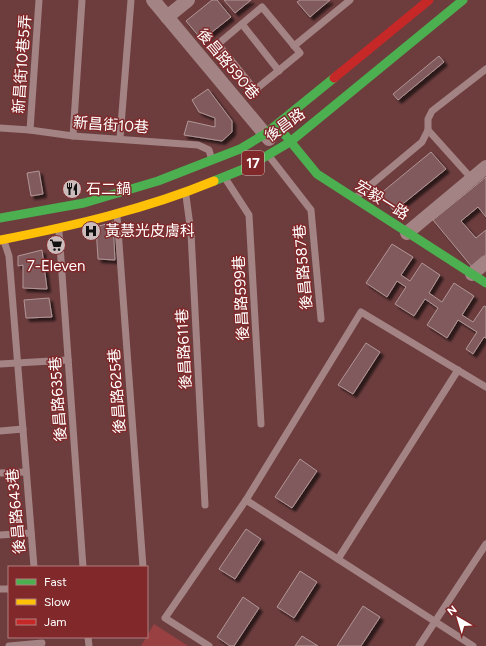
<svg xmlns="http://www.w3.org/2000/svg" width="486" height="646" viewBox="0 0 486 646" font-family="Figtree,'Noto Sans TC',sans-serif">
	<defs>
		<filter id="shadow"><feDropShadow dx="3.5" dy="3.5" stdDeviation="1" flood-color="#0009"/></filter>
	</defs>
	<rect width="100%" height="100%" fill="#6d3d3e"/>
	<!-- green -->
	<path fill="#984042" d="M 154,624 L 188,646 L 141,646 Z"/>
	<!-- building -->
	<g fill="#805a5b" stroke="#b29697" filter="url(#shadow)">
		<path d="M 212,0 L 217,0 L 231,17 L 202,40 L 186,21 Z"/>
		<path d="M 224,0 L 251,0 L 235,13 Z"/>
		<path d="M 300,0 L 330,0 L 310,17 L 297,2 Z"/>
		<path d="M 439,56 L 444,62 L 398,100 L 393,94 Z"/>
		<path d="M 208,89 L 232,121 L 232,132 L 222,141 L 184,135 L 188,121 L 215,127 L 215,118 L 199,112 L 192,100 Z"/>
		<path d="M 431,152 L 446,169 L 394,211 L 380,194 Z"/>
		<path d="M 39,171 L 43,194 L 31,196 L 27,173 Z"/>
		<path d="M 486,177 L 486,217 L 478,207 L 461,221 L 476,238 L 486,230 L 486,255 L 472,267 L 433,220 Z"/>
		<path d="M 113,222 L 115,260 L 98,259 L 96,227 Z"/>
		<path d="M 392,244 L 413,257 L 401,275 L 410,281 L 422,263 L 440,275 L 429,293 L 442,302 L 454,283 L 474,296 L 462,315 L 473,322 L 484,306 L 486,307 L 486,338 L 484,337 L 473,354 L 466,349 L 477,332 L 458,320 L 447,338 L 427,325 L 438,308 L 425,299 L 414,316 L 395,304 L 406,287 L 397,281 L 387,297 L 366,283 Z"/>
		<path d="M 42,250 L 47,289 L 23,288 L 23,265 L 18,266 L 18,256 Z"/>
		<path d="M 49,298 L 52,317 L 26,318 L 24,300 Z"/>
		<path d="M 366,343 L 380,352 L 353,394 L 338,385 Z"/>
		<path d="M 300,459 L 317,471 L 292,508 L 275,497 Z"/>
		<path d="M 246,529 L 261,539 L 235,579 L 219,569 Z"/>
		<path d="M 300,571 L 317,582 L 294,618 L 277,607 Z"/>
		<path d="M 243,597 L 259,608 L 234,646 L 230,646 L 217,637 Z"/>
		<path d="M 363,606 L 380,617 L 361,646 L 337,646 Z"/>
		<path d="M 302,636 L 318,646 L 295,646 Z"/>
	</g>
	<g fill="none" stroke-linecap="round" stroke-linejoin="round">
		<!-- lane -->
		<g stroke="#a38384" stroke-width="7">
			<path d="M 262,7 L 300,53 L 255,90 L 218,44 Z"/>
			<path d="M 242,24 L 279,71"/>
			<path d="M 294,46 L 350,0"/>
			<path d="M 0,128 L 30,130 L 73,136 L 198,145 L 209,150 L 211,157"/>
			<path d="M 30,130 L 39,0"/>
			<path d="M 428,130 L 472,179"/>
			<path d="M 73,136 L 82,0"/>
			<path d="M 120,138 L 131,0"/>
			<path d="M 269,156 L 311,210 L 321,319"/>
			<path d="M 225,178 L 249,215 L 261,424"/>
			<path d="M 186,196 L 191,233 L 205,505"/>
			<path d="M 355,198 L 422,142 L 428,130 L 428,119 L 432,111 L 486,69"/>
			<path d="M 117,216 L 143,567"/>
			<path d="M 59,232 L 83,567"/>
			<path d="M 4,241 L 9,256 L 34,567"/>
			<path d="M 0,364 L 68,360"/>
			<path d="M 0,431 L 23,429"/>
			<path d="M 0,473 L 26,472"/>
			<path d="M 246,500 L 473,646"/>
			<path d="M 0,535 L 31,533"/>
			<path d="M 338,559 L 458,370"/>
			<path d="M 0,589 L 9,589"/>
			<path d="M 88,637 L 89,646"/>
			<path d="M 9,646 L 42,643"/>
			<path d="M 209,646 L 165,618 L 246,500 L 361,312 L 486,387"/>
			<path d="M 419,646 L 486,544"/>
		</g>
		<!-- street -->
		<g stroke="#a38384" stroke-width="14">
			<path d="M 153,0 L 269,139"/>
			<path d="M 167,17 L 188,0"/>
			<path d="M 407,233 L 486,167"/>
			<path d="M 472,274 L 486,262"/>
		</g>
		<!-- fast -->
		<g stroke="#4caf50" stroke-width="9">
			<path d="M 281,130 L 317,174 L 486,283"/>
			<path d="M 214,181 L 246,168 L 290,142 L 463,0"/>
			<path d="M 0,218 L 84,203 L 158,181 L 240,149 L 265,134 L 334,78"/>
		</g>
		<!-- slow -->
		<path stroke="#ffc107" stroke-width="9" d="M 0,240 C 73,226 146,209 214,181"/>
		<!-- jam -->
		<path stroke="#c62828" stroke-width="9" d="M 334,78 L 429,0"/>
	</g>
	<!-- icons -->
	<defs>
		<symbol id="restaurant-disc" viewBox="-11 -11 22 22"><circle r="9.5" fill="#cbb" stroke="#81292a"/><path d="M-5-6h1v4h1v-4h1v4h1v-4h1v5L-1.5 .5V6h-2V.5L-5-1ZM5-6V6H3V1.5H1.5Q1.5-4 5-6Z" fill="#111"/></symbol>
		<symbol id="hospital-disc" viewBox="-11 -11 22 22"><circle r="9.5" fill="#cbb" stroke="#81292a"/><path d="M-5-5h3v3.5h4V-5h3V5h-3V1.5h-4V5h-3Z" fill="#111"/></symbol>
		<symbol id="supermarket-disc" viewBox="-11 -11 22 22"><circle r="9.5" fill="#cbb" stroke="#81292a"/><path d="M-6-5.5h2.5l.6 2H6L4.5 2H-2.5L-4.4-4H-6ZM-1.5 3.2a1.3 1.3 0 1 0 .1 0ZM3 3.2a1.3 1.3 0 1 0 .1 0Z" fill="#111"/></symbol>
	</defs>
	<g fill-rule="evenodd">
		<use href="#restaurant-disc" x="61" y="178" width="22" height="22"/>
		<use href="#hospital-disc" x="80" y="220" width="22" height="22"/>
		<use href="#supermarket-disc" x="45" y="234" width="22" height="22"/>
	</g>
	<g text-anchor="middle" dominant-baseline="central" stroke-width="3" stroke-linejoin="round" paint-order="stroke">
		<!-- shield labels -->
		<rect fill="#81292a" stroke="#d9bfbf" stroke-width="1" x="242" y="151" width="22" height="24" rx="3"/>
		<g font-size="14" font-weight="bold" fill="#fff">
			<text x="253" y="163">17</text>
		</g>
		<!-- street labels -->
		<g font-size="15" fill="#fff" stroke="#81292a">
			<text transform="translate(22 64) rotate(-86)">新昌街10巷5弄</text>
			<text transform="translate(228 64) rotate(50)">後昌路590巷</text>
			<text transform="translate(111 125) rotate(4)">新昌街10巷</text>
			<text transform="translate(285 125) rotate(-36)">後昌路</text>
			<text transform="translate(382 200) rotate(32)">宏毅一路</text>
			<text transform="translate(303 267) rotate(-95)">後昌路587巷</text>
			<text transform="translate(241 298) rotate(-93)">後昌路599巷</text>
			<text transform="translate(184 349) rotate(-93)">後昌路611巷</text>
			<text transform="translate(117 391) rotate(-94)">後昌路625巷</text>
			<text transform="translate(58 399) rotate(-94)">後昌路635巷</text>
			<text transform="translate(16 511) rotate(-95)">後昌路643巷</text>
		</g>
		<!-- poi labels -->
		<g font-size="15" fill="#fff" stroke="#81292a" text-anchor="start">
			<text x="86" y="189">石二鍋</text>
			<text x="105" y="231">黃慧光皮膚科</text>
			<text x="56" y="266" text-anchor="middle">7-Eleven</text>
		</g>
	</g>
	<!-- legend -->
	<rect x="8" y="566" width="140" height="72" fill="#81292a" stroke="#b37f7f"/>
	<rect x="16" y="579" width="20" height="6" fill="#4caf50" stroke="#b37f7f"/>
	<text x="44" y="586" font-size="12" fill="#ffffff">Fast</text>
	<rect x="16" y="599" width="20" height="6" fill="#ffc107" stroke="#b37f7f"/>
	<text x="44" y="606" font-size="12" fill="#ffffff">Slow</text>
	<rect x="16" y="619" width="20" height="6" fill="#c62828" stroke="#b37f7f"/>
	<text x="44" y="626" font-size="12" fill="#ffffff">Jam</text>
	<!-- north arrow -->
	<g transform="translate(458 618) rotate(322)" stroke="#81292a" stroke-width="3" paint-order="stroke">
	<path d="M0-3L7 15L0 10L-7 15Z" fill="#ffffff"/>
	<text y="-6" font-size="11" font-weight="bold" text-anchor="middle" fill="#ffffff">N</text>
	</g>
</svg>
